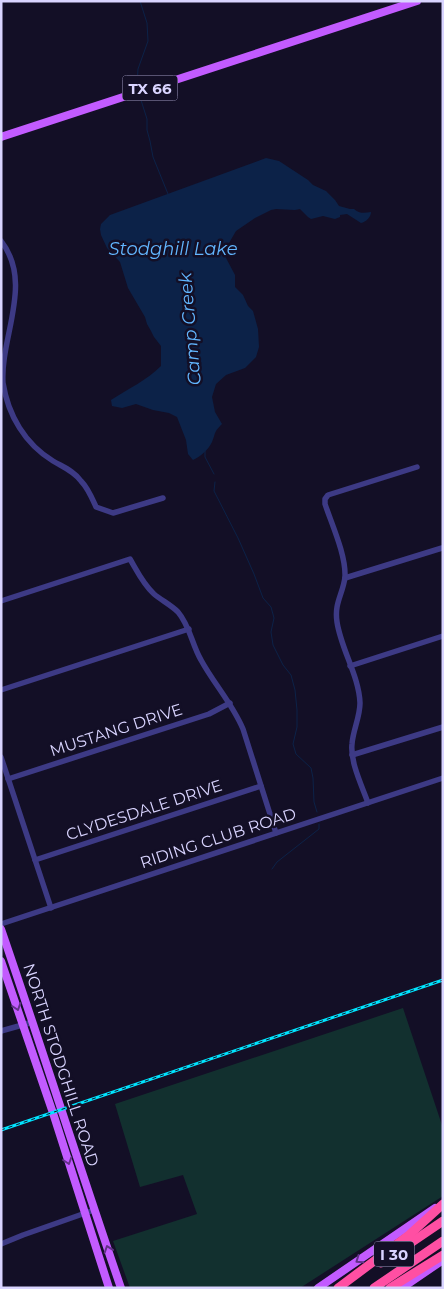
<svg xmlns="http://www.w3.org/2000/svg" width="444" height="1289" viewBox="0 0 444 1289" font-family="Montserrat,sans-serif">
	<rect width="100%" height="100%" fill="#130f26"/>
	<!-- green -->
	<path fill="#12302f" d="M 403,1008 L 443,1128 L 443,1196 L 300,1288 L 130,1288 L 113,1241 L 197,1214 L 183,1175 L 140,1187 L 115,1104 Z"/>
	<!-- water -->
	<path fill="#0c2248" d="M 266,158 L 279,161 L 308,180 L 313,185 L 326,191 L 335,200 L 339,206 L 350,209 L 354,209 C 359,214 365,213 371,212 C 371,217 366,222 361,223 L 347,214 L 340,215 L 340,217 L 335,219 L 323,216 L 311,219 L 308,217 L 300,209 L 295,210 L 276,209 L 271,210 L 255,218 L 236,231 L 229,243 L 226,258 L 235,275 L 235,287 L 243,295 L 248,306 L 253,311 L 258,329 L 259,347 L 256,357 L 245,368 L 226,375 L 216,384 L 212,397 L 215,412 L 222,424 C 213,433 216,433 212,442 C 208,450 201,456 193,460 L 188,454 L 186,440 L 177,417 L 169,413 L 153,410 L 136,404 L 122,408 L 112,406 L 111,400 C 128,389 147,380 161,366 L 161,346 L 154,337 L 151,331 L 147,324 L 145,317 L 128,288 L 120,262 L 107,248 L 101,235 L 100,229 L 101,224 L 110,215 Z"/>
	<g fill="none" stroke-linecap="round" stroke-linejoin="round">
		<!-- stream -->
		<g stroke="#0c2248" stroke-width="1">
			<path d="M 137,85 L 138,69 L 148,41 L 147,23 L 140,1"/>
			<path d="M 140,97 L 147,119 L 147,130 L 150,141 L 153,157 L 168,194"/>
			<path d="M 205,451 L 205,457 L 214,474"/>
			<path d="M 215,482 L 214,491 L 238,538 L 254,574 L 263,598 L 271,607 L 274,618 L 271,632 L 273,645 L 283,665 L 291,675 L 295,690 L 297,710 L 297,727 L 293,744 L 296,754 L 311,768 L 313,778 L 314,802 L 317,812"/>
			<path d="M 272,869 L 277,862 L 319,829 L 319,824"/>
		</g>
		<!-- minor -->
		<g stroke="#3d3a85" stroke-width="5.5">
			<path d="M 1,241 C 34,283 0,337 3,383 C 8,415 25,444 53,461 C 63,467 74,471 81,481 C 88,488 92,498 96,507 L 113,513 L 163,498"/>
			<path d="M 345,578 L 442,548"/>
			<path d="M 1,601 L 130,559 C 137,571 143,584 154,594 C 161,600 171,605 178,612 C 190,626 192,645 201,660 C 214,684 232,703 243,729 L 276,833"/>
			<path d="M 350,666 L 443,636"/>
			<path d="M 1,690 L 189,629"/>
			<path d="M 352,755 L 443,727"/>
			<path d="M 1,757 L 51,908"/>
			<path d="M 8,779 L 209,714 L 230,703"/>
			<path d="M 368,803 C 362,786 350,762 352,744 C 353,730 360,717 360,703 C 359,676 341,649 337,622 C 334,603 343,594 345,577 C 346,555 332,525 325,504 L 325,499 L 328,495 L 417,467"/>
			<path d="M 35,860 L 261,786"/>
			<path d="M 1,924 L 443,778"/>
			<path d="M 1,1031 L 33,1022"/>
			<path d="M 1,1244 L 23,1235 L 94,1210"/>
		</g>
		<!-- major -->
		<g stroke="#c25bff" stroke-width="8">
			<path d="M 1,137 L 417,1"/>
			<path d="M 1,929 C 42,1048 80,1169 121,1288"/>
			<path d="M 1,961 L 53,1113 L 109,1288"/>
			<path d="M 318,1288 L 435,1208"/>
			<path d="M 402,1288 L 443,1260"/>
		</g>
		<!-- highway -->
		<g stroke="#ff4fa3" stroke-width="9">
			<path d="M 381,1263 L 443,1221"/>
			<path d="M 338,1288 L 409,1235 L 443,1204"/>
			<path d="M 374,1288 L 443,1241"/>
			<path d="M 390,1288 L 443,1255"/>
		</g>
		<defs>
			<path id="rail" d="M 1,1130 L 443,980"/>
		</defs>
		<!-- rail casing -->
		<use href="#rail" stroke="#00e5ff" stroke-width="3"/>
		<!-- rail -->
		<use href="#rail" stroke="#130f26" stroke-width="1" stroke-dasharray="4" stroke-linecap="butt"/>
	</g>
	<!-- one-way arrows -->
	<defs><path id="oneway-chevron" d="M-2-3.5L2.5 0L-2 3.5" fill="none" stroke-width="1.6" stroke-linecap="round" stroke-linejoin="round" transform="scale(1.25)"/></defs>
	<g stroke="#623188">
		<use href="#oneway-chevron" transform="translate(17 1007) rotate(72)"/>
		<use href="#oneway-chevron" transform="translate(68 1161) rotate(72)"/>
		<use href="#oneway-chevron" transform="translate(108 1249) rotate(-109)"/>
		<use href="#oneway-chevron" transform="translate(359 1260) rotate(145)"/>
	</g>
	<g text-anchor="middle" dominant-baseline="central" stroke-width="5" stroke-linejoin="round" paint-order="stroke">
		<!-- shield labels -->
		<g fill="#130f26" stroke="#9e99be" stroke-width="1">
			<rect x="122.5" y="75.5" width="55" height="25" rx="4"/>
			<rect x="374" y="1241.5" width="40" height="25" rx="4"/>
		</g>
		<g font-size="15" font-weight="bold" fill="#d9d4ff">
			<text x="150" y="88">TX 66</text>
			<text x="394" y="1254">I 30</text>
		</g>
		<!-- street labels -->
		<g font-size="16" fill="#d9d4ff" stroke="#130f26">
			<text transform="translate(116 730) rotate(-18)">MUSTANG DRIVE</text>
			<text transform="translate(144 810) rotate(-18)">CLYDESDALE DRIVE</text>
			<text transform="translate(218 838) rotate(-18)">RIDING CLUB ROAD</text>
			<text transform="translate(61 1065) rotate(72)">NORTH STODGHILL ROAD</text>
		</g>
		<!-- water labels -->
		<g font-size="18" font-style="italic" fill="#62b6ff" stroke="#130f26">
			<text x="173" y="249">Stodghill Lake</text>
			<text transform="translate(190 329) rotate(-95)">Camp Creek</text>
		</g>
	</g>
	<!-- border -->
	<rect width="444" height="1289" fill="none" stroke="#d9d4ff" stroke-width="5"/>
</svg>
